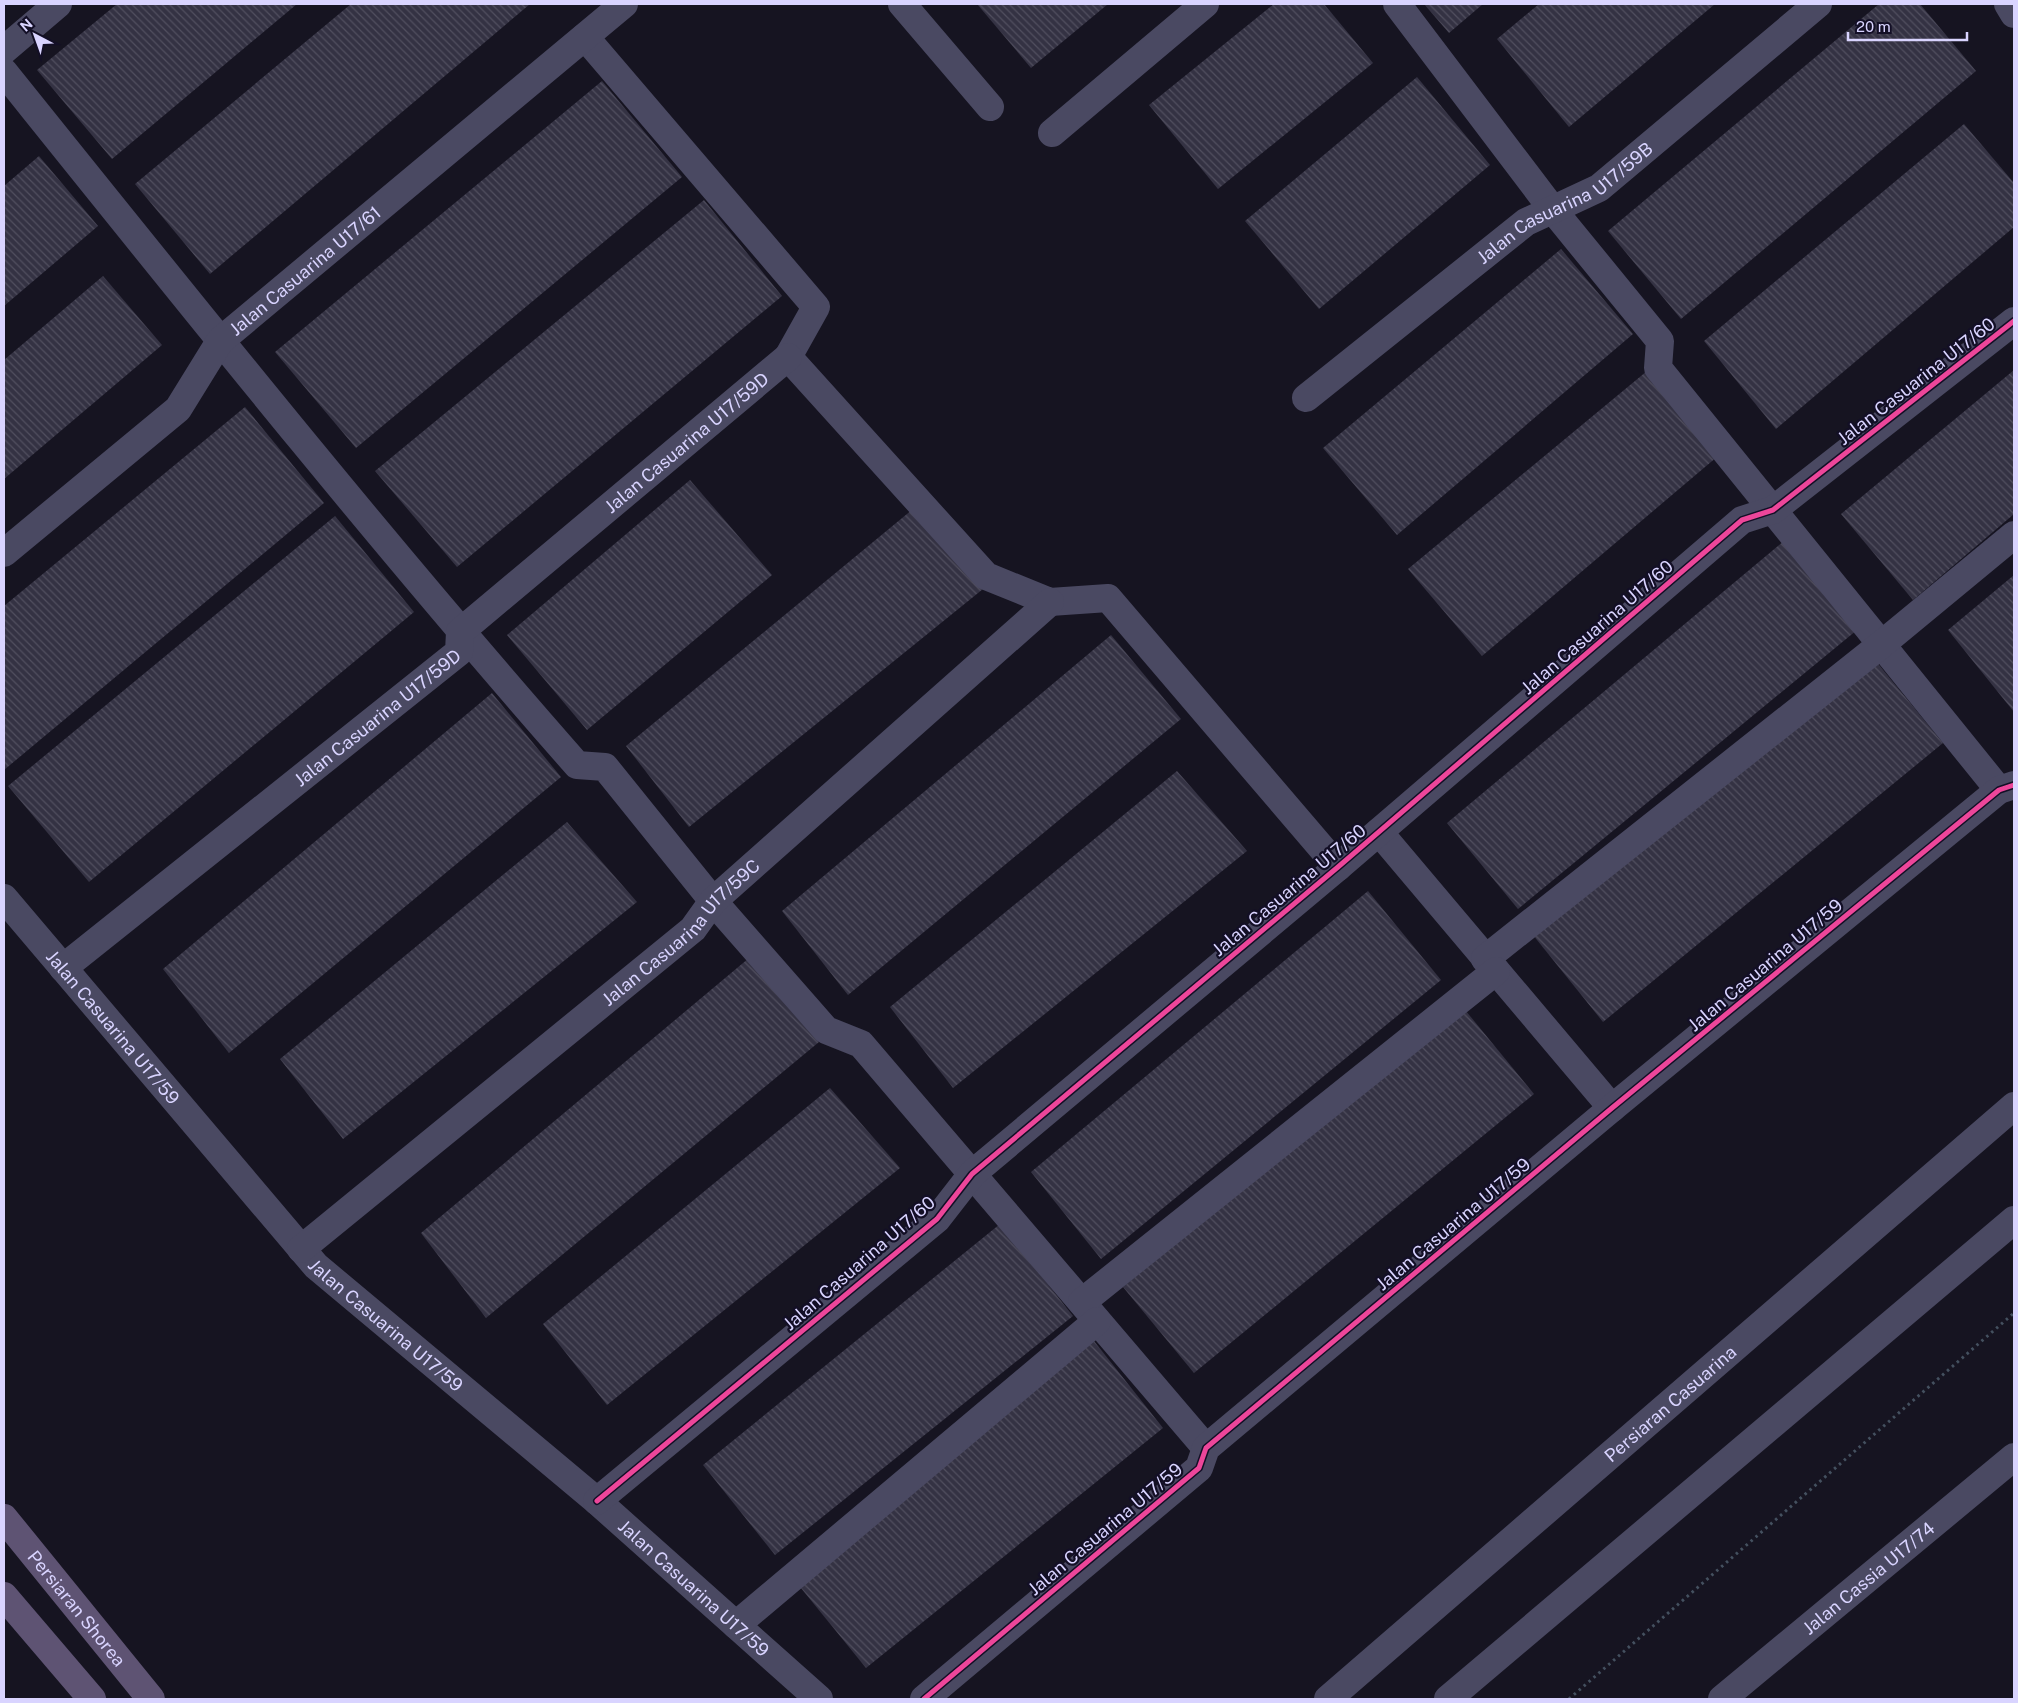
<svg xmlns="http://www.w3.org/2000/svg" width="2018" height="1703" viewBox="0 0 2018 1703" font-family="'Public Sans',sans-serif">
	<defs>
		<pattern id="building-back-hatch" width="6" height="6" patternUnits="userSpaceOnUse" patternTransform="scale(1.25)"><rect width="6" height="6" fill="#343243"/><path d="M-1 5l2 2M0 0l6 6M5-1l2 2" fill="none" stroke="#514f5f"/></pattern>
	</defs>
	<rect width="100%" height="100%" fill="#161421"/>
	<!-- building -->
	<g fill="url(#building-back-hatch)">
		<path d="M 117,4 L 297,4 L 112,159 L 37,70 Z"/>
		<path d="M 351,4 L 530,4 L 210,274 L 135,184 Z"/>
		<path d="M 977,4 L 1108,4 L 1031,68 Z"/>
		<path d="M 1274,4 L 1324,4 L 1373,63 L 1218,189 L 1149,105 Z"/>
		<path d="M 1424,4 L 1483,4 L 1449,33 Z"/>
		<path d="M 1539,4 L 1715,4 L 1569,127 L 1497,39 Z"/>
		<path d="M 1879,4 L 1920,4 L 1976,71 L 1681,319 L 1608,231 Z"/>
		<path d="M 1417,77 L 1490,165 L 1319,309 L 1245,221 Z"/>
		<path d="M 602,81 L 682,177 L 356,448 L 275,352 Z"/>
		<path d="M 1964,124 L 2014,183 L 2014,227 L 1776,429 L 1704,341 Z"/>
		<path d="M 39,156 L 98,226 L 4,306 L 4,186 Z"/>
		<path d="M 704,200 L 782,296 L 457,567 L 375,471 Z"/>
		<path d="M 1561,249 L 1633,334 L 1397,535 L 1323,448 Z"/>
		<path d="M 103,276 L 162,345 L 4,479 L 4,360 Z"/>
		<path d="M 2014,370 L 2014,514 L 1913,600 L 1841,514 Z"/>
		<path d="M 1647,371 L 1718,456 L 1482,656 L 1408,569 Z"/>
		<path d="M 245,407 L 324,503 L 4,770 L 4,606 Z"/>
		<path d="M 690,480 L 772,575 L 587,730 L 507,635 Z"/>
		<path d="M 913,509 L 983,589 L 689,827 L 626,746 Z"/>
		<path d="M 335,516 L 414,612 L 89,882 L 8,786 Z"/>
		<path d="M 1784,541 L 1857,630 L 1518,909 L 1447,823 Z"/>
		<path d="M 2014,575 L 2014,712 L 1948,630 Z"/>
		<path d="M 1111,635 L 1181,719 L 848,995 L 782,911 Z"/>
		<path d="M 1870,654 L 1943,743 L 1603,1022 L 1533,935 Z"/>
		<path d="M 492,693 L 561,777 L 229,1053 L 163,969 Z"/>
		<path d="M 1177,771 L 1247,851 L 953,1088 L 890,1007 Z"/>
		<path d="M 567,822 L 637,902 L 343,1139 L 280,1059 Z"/>
		<path d="M 1368,891 L 1441,980 L 1101,1259 L 1031,1172 Z"/>
		<path d="M 749,958 L 819,1042 L 486,1318 L 421,1233 Z"/>
		<path d="M 1461,1005 L 1534,1094 L 1194,1373 L 1123,1287 Z"/>
		<path d="M 830,1088 L 900,1168 L 607,1405 L 543,1324 Z"/>
		<path d="M 1000,1224 L 1073,1316 L 775,1555 L 703,1465 Z"/>
		<path d="M 1090,1336 L 1163,1428 L 866,1668 L 792,1577 Z"/>
	</g>
	<g fill="none" stroke-linecap="round" stroke-linejoin="round">
		<!-- path -->
		<path stroke="#44505f" stroke-width="3" stroke-dasharray="2.5 4" stroke-linecap="butt" d="M 1569,1699 L 2014,1313"/>
		<!-- minor -->
		<g stroke="#4a4962" stroke-width="28">
			<path d="M 902,4 L 990,107"/>
			<path d="M 1397,4 L 1553,210 L 1660,341 L 1658,368 L 1999,790"/>
			<path d="M 2008,4 L 2014,14"/>
			<path d="M 585,37 L 816,307 L 788,357 L 986,576 L 1050,602 L 1108,598 L 1338,867"/>
			<path d="M 4,50 L 58,4"/>
			<path d="M 4,72 C 192,306 379,540 577,765 L 605,767 L 713,901 L 826,1030 L 861,1044 L 1206,1448"/>
			<path d="M 1052,133 L 1205,4"/>
			<path id="s1" d="M 1306,398 L 1526,222 L 1599,188 L 1818,4"/>
			<path id="s2" d="M 4,553 L 178,409 L 220,341 L 624,4"/>
			<path d="M 1379,832 L 1612,1108"/>
			<path id="s3" d="M 4,898 L 316,1266 L 597,1501 L 819,1699"/>
			<path d="M 1485,959 L 1882,644 L 2014,535"/>
			<path id="s4" d="M 63,968 L 459,652 L 460,632 L 788,357"/>
			<path id="s5" d="M 301,1249 L 693,929 L 713,901 L 1050,602"/>
			<path d="M 1082,1302 L 1496,971"/>
			<path d="M 597,1501 L 937,1219 L 972,1174 L 1338,867 L 1742,520 L 1773,510 L 2014,321"/>
			<path d="M 736,1625 L 1097,1321"/>
			<path d="M 924,1699 L 1199,1468 L 1206,1448 L 1612,1108 L 1999,790 L 2014,785"/>
			<path id="s6" d="M 1328,1699 L 2014,1106"/>
			<path d="M 1448,1699 L 2014,1220"/>
			<path id="s7" d="M 1722,1699 L 2014,1457"/>
		</g>
		<!-- major -->
		<g stroke="#5e5373" stroke-width="28">
			<path id="s8" d="M 4,1518 L 151,1699"/>
			<path d="M 4,1596 L 92,1699"/>
		</g>
		<defs>
			<g id="cycleway">
				<path d="M 597,1501 L 937,1219 L 972,1174 L 1338,867 L 1742,520 L 1773,510 L 2014,321"/>
				<path d="M 924,1699 L 1199,1468 L 1206,1448 L 1612,1108 L 1999,790 L 2014,785"/>
			</g>
		</defs>
		<!-- cycleway casing -->
		<use href="#cycleway" stroke="#130f26" stroke-width="8"/>
		<!-- cycleway -->
		<use href="#cycleway" stroke="#ed469a" stroke-width="5"/>
	</g>
	<g text-anchor="middle" dominant-baseline="central" stroke-width="4.5" stroke-linejoin="round" paint-order="stroke">
		<!-- street labels -->
		<g font-size="18" fill="#d9d4ff" stroke="#130f26">
			<text stroke="none"><textPath href="#s1" startOffset="325">Jalan Casuarina U17/59B</textPath></text>
			<text stroke="none"><textPath href="#s2" startOffset="416">Jalan Casuarina U17/61</textPath></text>
			<text transform="translate(1916 381) rotate(-38)">Jalan Casuarina U17/60</text>
			<text stroke="none"><textPath href="#s4" startOffset="822">Jalan Casuarina U17/59D</textPath></text>
			<text transform="translate(1597 627) rotate(-41)">Jalan Casuarina U17/60</text>
			<text stroke="none"><textPath href="#s4" startOffset="402">Jalan Casuarina U17/59D</textPath></text>
			<text transform="translate(1289 890) rotate(-40)">Jalan Casuarina U17/60</text>
			<text stroke="none"><textPath href="#s5" startOffset="495">Jalan Casuarina U17/59C</textPath></text>
			<text transform="translate(1765 965) rotate(-40)">Jalan Casuarina U17/59</text>
			<text stroke="none"><textPath href="#s3" startOffset="169">Jalan Casuarina U17/59</textPath></text>
			<text transform="translate(1453 1224) rotate(-40)">Jalan Casuarina U17/59</text>
			<text transform="translate(859 1263) rotate(-41)">Jalan Casuarina U17/60</text>
			<text stroke="none"><textPath href="#s3" startOffset="574">Jalan Casuarina U17/59</textPath></text>
			<text stroke="none"><textPath href="#s6" startOffset="452">Persiaran Casuarina</textPath></text>
			<text transform="translate(1105 1529) rotate(-40)">Jalan Casuarina U17/59</text>
			<text stroke="none"><textPath href="#s7" startOffset="190">Jalan Cassia U17/74</textPath></text>
			<text stroke="none"><textPath href="#s3" startOffset="979">Jalan Casuarina U17/59</textPath></text>
			<text stroke="none"><textPath href="#s8" startOffset="116">Persiaran Shorea</textPath></text>
		</g>
	</g>
	<!-- border -->
	<rect width="2018" height="1703" fill="none" stroke="#d9d4ff" stroke-width="10"/>
	<!-- north arrow -->
	<g transform="translate(35 35) rotate(319)" stroke="#130f26" stroke-width="4" paint-order="stroke">
	<path d="M0-4L9 19L0 12L-9 19Z" fill="#d9d4ff"/>
	<text y="-8" font-size="14" font-weight="bold" text-anchor="middle" fill="#d9d4ff">N</text>
	</g>
	<!-- scale -->
	<path d="M1848 32v8h119v-8" fill="none" stroke="#d9d4ff" stroke-width="2.5"/>
	<text x="1856" y="32" font-size="15" fill="#d9d4ff" stroke="#130f26" stroke-width="4" paint-order="stroke">20 m</text>
</svg>
